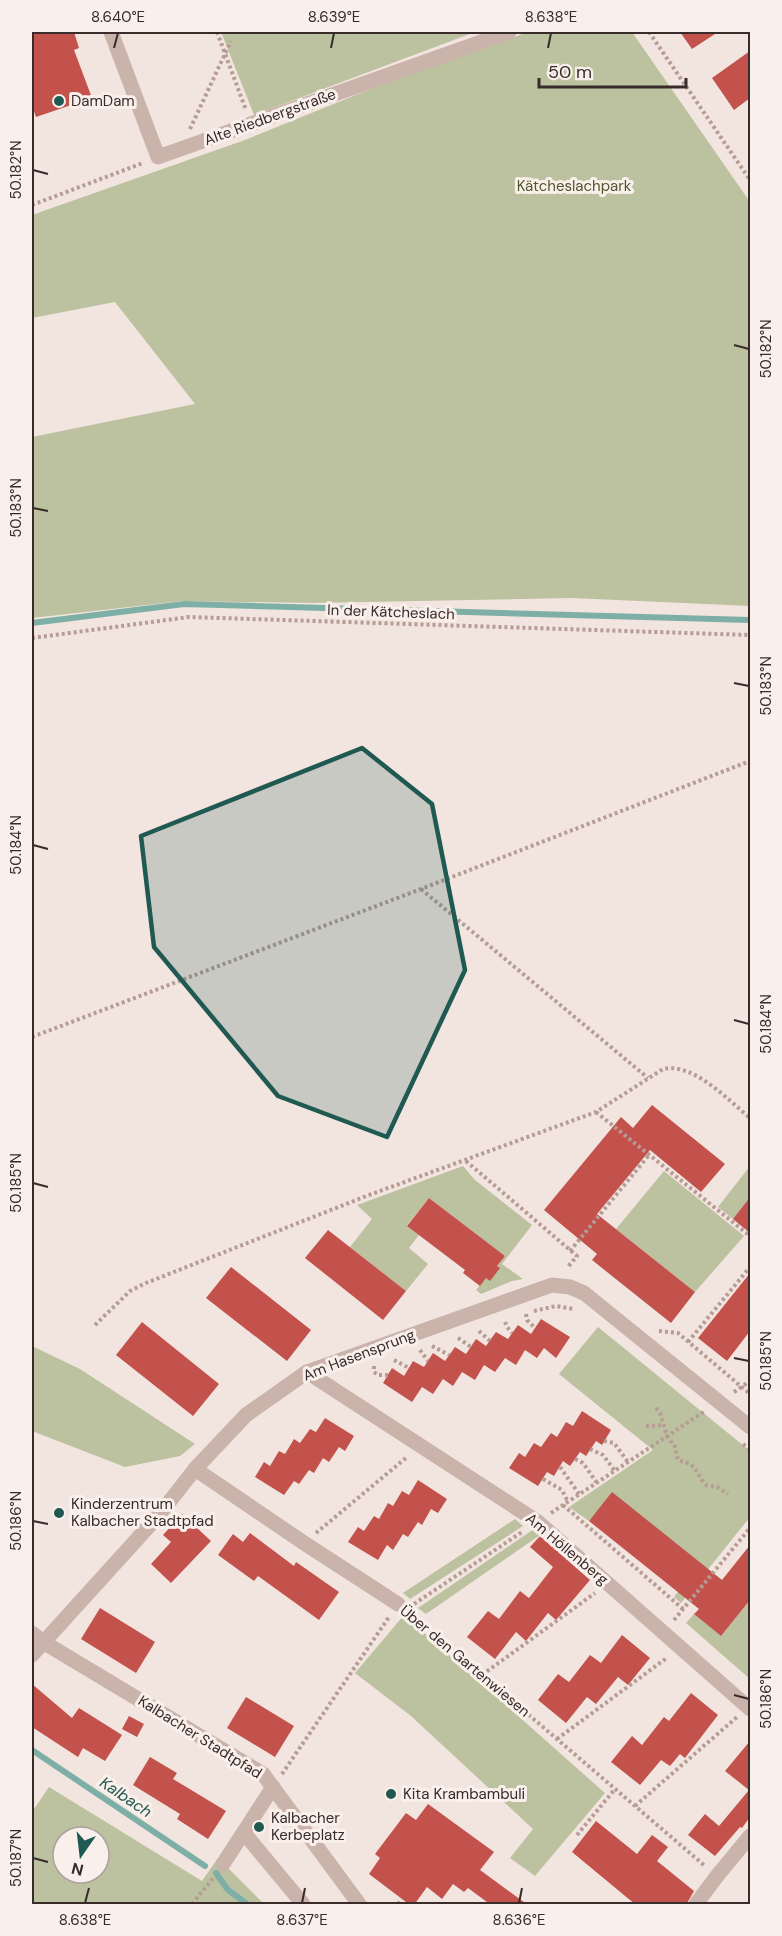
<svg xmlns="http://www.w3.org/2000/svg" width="782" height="1936" viewBox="0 0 782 1936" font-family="'DM Sans',sans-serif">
	<rect width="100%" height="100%" fill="#f2e5df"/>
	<!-- green -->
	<g fill="#bcc19f" fill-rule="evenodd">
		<path d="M 221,32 L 475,32 L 254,115 Z"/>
		<path d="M 528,32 L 632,32 L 750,202 L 750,606 L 572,598 L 312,603 L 182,601 L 32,618 L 32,437 L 195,404 L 115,302 L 32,318 L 32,215 L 245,140 L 378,86 Z"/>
		<path d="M 463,1166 L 475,1180 L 532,1225 L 502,1264 L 523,1279 L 512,1281 L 481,1294 L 476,1290 L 486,1278 L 499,1268 L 497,1266 L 505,1256 L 429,1198 L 407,1225 L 419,1235 L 409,1248 L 428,1264 L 406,1291 L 350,1247 L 372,1219 L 357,1205 Z"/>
		<path d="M 750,1166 L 750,1197 L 733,1219 L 718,1207 Z"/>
		<path d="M 664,1171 L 744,1236 L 695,1292 L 616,1229 Z"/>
		<path d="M 598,1327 L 750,1451 L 750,1517 L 681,1603 L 674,1597 L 700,1563 L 612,1493 L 589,1521 L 569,1507 L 653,1450 L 559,1374 Z"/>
		<path d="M 32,1346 L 80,1369 L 195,1444 L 180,1456 L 125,1467 L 32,1431 Z"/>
		<path d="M 515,1519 L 523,1526 L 410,1599 L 403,1593 Z"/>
		<path d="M 534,1529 L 540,1535 L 426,1614 L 418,1608 Z"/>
		<path d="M 750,1600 L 750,1679 L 686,1623 L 694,1614 L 721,1636 Z"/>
		<path d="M 404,1615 L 605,1793 L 535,1876 L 510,1858 L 533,1829 L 411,1716 L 355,1673 Z"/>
		<path d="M 49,1787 L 202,1881 L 218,1858 L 264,1904 L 32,1904 L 32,1812 ZM 63,1837 L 99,1837 L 99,1873 L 63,1873 Z"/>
	</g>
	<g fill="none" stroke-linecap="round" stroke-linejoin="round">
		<!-- stream -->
		<g stroke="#7eafa7" stroke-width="6">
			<path d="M 32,623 L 184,604 L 750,620"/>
			<path d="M 32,1750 L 205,1866"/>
			<path d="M 216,1873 L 228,1890 L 247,1904"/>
		</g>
	</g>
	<!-- building -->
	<g fill="#c3514c">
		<path d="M 32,32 L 74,32 L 79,48 L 74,50 L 92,98 L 36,117 L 32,105 Z"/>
		<path d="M 680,32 L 718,32 L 692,49 Z"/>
		<path d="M 750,51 L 750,98 L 734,110 L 712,78 Z"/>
		<path d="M 652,1105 L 725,1164 L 701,1192 L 650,1150 L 597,1214 L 695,1292 L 671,1323 L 592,1260 L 597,1254 L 544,1210 L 621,1117 L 633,1128 Z"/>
		<path d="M 750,1197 L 750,1233 L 733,1219 Z"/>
		<path d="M 429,1198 L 505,1256 L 497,1266 L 500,1268 L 490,1281 L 486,1278 L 480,1286 L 463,1273 L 465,1270 L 407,1226 Z"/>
		<path d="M 328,1230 L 406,1291 L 383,1320 L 305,1258 Z"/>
		<path d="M 231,1267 L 311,1330 L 287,1361 L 206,1298 Z"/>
		<path d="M 750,1273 L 750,1331 L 727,1361 L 698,1338 Z"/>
		<path d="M 541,1319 L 570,1337 L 556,1358 L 544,1348 L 537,1358 L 525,1350 L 516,1365 L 505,1358 L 495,1372 L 484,1365 L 475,1380 L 462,1372 L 453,1386 L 443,1379 L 433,1394 L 422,1387 L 412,1402 L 383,1383 L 392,1368 L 404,1376 L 413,1361 L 424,1367 L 433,1353 L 445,1361 L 455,1347 L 466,1354 L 476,1339 L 486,1346 L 496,1332 L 508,1339 L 518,1325 L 531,1334 Z"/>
		<path d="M 142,1322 L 219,1384 L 193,1416 L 116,1355 Z"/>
		<path d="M 582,1411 L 611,1430 L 602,1445 L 596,1441 L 586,1456 L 580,1452 L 570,1466 L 563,1461 L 554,1476 L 547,1472 L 538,1486 L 509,1468 L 519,1453 L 525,1457 L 534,1443 L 541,1447 L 551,1433 L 557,1437 L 566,1422 L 573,1426 Z"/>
		<path d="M 325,1418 L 354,1436 L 345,1451 L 339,1447 L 329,1462 L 323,1458 L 314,1473 L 309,1470 L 299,1484 L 294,1481 L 284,1495 L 255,1477 L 264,1462 L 270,1466 L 279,1451 L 285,1454 L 294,1439 L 300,1443 L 310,1429 L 316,1432 Z"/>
		<path d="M 418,1480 L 447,1499 L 438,1513 L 431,1509 L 422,1525 L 418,1522 L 408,1537 L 403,1534 L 393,1550 L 387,1545 L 378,1560 L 348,1542 L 358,1527 L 364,1531 L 374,1516 L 379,1519 L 388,1503 L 393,1506 L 402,1491 L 409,1495 Z"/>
		<path d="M 612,1492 L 722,1580 L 750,1545 L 750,1600 L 721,1636 L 694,1614 L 699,1609 L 589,1521 Z"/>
		<path d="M 182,1514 L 211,1541 L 171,1583 L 151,1564 L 171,1542 L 163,1535 Z"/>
		<path d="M 250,1533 L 294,1566 L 296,1562 L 339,1592 L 319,1620 L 258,1576 L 254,1581 L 218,1555 L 233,1534 L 243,1542 Z"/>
		<path d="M 540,1536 L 590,1580 L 556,1620 L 548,1613 L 526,1641 L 516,1632 L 495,1659 L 467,1637 L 488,1611 L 499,1619 L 520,1591 L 529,1598 L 553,1567 L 530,1547 Z"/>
		<path d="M 100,1608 L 155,1642 L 136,1673 L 81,1639 Z"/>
		<path d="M 622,1635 L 650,1658 L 628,1685 L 618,1677 L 596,1704 L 587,1697 L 566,1723 L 538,1700 L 558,1674 L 569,1682 L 590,1655 L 601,1663 Z"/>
		<path d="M 32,1684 L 72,1718 L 79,1708 L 122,1735 L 105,1761 L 83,1748 L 78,1757 L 32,1727 Z"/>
		<path d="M 691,1693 L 718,1715 L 685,1758 L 680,1754 L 670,1766 L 661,1760 L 640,1785 L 611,1762 L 632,1736 L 642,1745 L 664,1717 L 669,1721 Z"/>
		<path d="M 246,1697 L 294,1726 L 275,1757 L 227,1728 Z"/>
		<path d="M 129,1716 L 144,1724 L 137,1737 L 122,1729 Z"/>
		<path d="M 750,1741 L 750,1817 L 742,1828 L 740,1827 L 715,1856 L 688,1835 L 705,1814 L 719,1826 L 749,1790 L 725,1771 Z"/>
		<path d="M 150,1757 L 177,1773 L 173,1779 L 226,1811 L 208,1839 L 177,1819 L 180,1814 L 133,1785 Z"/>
		<path d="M 428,1804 L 494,1852 L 480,1870 L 528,1905 L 491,1905 L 468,1888 L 464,1892 L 453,1884 L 442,1899 L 427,1887 L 414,1905 L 410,1905 L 369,1874 L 380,1858 L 375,1854 L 406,1813 L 416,1820 Z"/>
		<path d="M 596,1821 L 637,1854 L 652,1835 L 668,1847 L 657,1861 L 694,1891 L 686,1905 L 636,1905 L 572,1852 Z"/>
	</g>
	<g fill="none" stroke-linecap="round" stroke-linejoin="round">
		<!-- path -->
		<g stroke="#b69c95" stroke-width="4" stroke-dasharray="3 3" stroke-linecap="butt">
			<path d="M 217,32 L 246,110"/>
			<path d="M 649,32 L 750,180"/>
			<path d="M 190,129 L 231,41"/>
			<path d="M 32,205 L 143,163"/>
			<path d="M 32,638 L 189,617 L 750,635"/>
			<path d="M 421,889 L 648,1078"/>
			<path d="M 32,1037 L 421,889 L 750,761"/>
			<path d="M 596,1112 L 750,1236"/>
			<path d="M 466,1161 L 577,1256 L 567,1268"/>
			<path d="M 570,1251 L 649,1155"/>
			<path d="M 534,1311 L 556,1306 L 574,1309"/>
			<path d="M 526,1314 L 527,1320 L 535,1328"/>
			<path d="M 505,1322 L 507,1327 L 512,1333"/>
			<path d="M 95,1325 L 130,1291 L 146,1283 L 369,1195 L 596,1112 L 663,1069 C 693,1062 728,1100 750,1118"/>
			<path d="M 479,1331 L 490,1341"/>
			<path d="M 659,1331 L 678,1333 L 750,1394"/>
			<path d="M 458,1338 L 471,1347"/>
			<path d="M 688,1342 L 750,1267"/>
			<path d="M 432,1346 L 449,1355"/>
			<path d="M 420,1350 L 428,1361"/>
			<path d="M 394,1360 L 409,1368"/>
			<path d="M 374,1366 L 374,1372 L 378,1375 L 388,1375"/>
			<path d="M 734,1392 L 750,1381"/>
			<path d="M 656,1408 L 660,1413 L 667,1436 L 676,1448 L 676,1455 L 679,1461 C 696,1462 696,1474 706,1485 L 717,1487 L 728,1494"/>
			<path d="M 646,1426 L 664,1425"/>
			<path d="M 604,1441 L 614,1443 L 628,1462"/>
			<path d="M 743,1444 L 750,1450"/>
			<path d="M 590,1449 L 603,1455 L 615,1471"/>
			<path d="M 575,1459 L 583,1463 L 597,1483"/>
			<path d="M 560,1467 L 579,1494"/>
			<path d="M 543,1479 L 562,1490 L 568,1502"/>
			<path d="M 563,1505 L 683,1609"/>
			<path d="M 551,1513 L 705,1411"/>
			<path d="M 316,1533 L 407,1457"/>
			<path d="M 414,1604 L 522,1532"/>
			<path d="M 410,1613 L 705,1866"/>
			<path d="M 674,1620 L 750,1528"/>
			<path d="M 482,1675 L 595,1593"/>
			<path d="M 557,1739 L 668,1657"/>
			<path d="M 282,1774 L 389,1617"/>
			<path d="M 635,1806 L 737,1717"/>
			<path d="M 577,1835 L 615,1789"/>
			<path d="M 192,1904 L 214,1877"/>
			<path d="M 398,1904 L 402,1899"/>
		</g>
		<!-- minor -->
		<g stroke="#cab3ab" stroke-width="15">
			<path d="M 111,32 L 158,157 L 509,32"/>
			<path d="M 307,1372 L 538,1522 L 750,1709"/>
			<path d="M 195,1469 L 304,1543 L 398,1604"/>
			<path d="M 32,1633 L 43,1642 L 263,1774 L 359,1904"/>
			<path d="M 32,1655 L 159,1515 L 195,1469 L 246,1415 L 307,1372 L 552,1285 L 570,1287 L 584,1293 L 750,1427"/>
			<path d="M 244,1833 L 303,1904"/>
			<path d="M 223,1864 L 273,1787"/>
			<path d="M 696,1904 L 717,1876 L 750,1836"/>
		</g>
	</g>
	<!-- marked area -->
	<path fill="#205951" fill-opacity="0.2" stroke="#205951" stroke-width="4.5" stroke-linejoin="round" d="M 362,748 L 432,804 L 465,970 L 387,1137 L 278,1096 L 154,947 L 141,836 Z"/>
	<!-- ticks -->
	<path fill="none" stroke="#382b2a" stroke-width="2" d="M 114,48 L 118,33M 331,48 L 334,33M 548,48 L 551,33M 33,170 L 48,174M 734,345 L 749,349M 33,508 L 48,511M 734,683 L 749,686M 33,845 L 48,849M 734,1020 L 749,1024M 33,1183 L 48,1187M 734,1358 L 749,1361M 33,1521 L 48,1524M 734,1695 L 749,1699M 33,1858 L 48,1862M 85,1903 L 89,1888M 302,1903 L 305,1888M 519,1903 L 522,1888"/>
	<!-- markers -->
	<g fill="#205951" stroke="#faf0eb" stroke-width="2">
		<circle cx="59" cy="101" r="6"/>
		<circle cx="59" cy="1513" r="6"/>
		<circle cx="391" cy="1794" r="6"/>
		<circle cx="259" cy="1827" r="6"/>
	</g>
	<g text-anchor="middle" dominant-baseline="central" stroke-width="6" stroke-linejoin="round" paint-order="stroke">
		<!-- poi labels -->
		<g font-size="15" fill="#382b2a" stroke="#faf0eb" text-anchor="start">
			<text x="71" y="101">DamDam</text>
			<text x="71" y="1504">Kinderzentrum<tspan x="71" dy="17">Kalbacher Stadtpfad</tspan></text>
			<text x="403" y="1794">Kita Krambambuli</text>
			<text x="271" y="1818">Kalbacher<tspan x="271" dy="17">Kerbeplatz</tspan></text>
		</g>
		<!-- street labels -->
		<g font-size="15" fill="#382b2a" stroke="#faf0eb">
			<text transform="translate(270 117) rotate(-20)">Alte Riedbergstraße</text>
			<text transform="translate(391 612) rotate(2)">In der Kätcheslach</text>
			<text transform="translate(359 1355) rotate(-21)">Am Hasensprung</text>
			<text transform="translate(567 1549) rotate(40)">Am Höllenberg</text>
			<text transform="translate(465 1661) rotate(40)">Über den Gartenwiesen</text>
			<text transform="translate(200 1737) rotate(32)">Kalbacher Stadtpfad</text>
		</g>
		<!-- park labels -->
		<g font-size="15" fill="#4f562e" stroke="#faf0eb">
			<text x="574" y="186">Kätcheslachpark</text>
		</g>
		<!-- water labels -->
		<g font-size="16" font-style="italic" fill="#205951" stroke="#faf0eb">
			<text transform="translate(126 1797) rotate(34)">Kalbach</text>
		</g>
	</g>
	<!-- border -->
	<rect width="782" height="1936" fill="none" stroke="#faf0eb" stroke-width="66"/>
	<!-- north arrow -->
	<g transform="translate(81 1855) rotate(194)"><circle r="28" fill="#faf0eb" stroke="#aca19e" stroke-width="1.5"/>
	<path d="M0-4.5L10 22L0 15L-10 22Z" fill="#205951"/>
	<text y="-9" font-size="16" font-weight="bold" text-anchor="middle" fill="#382b2a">N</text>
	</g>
	<!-- scale -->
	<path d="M539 78v9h147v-9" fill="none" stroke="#382b2a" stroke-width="3"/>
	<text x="548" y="78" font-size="18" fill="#382b2a" stroke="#faf0eb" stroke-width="4.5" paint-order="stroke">50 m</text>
	<rect x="33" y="33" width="716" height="1870" fill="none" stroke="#382b2a" stroke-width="2"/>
	<g font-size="15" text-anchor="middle" fill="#382b2a">
		<text x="118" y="22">8.640°E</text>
		<text x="334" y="22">8.639°E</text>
		<text x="551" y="22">8.638°E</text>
		<text transform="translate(16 170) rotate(-90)" y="5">50.182°N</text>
		<text transform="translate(766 349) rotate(-90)" y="5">50.182°N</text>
		<text transform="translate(16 508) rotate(-90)" y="5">50.183°N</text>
		<text transform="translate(766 686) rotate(-90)" y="5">50.183°N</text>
		<text transform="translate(16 845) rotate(-90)" y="5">50.184°N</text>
		<text transform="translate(766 1024) rotate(-90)" y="5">50.184°N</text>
		<text transform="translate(16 1183) rotate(-90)" y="5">50.185°N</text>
		<text transform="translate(766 1361) rotate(-90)" y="5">50.185°N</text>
		<text transform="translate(16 1521) rotate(-90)" y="5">50.186°N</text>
		<text transform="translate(766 1699) rotate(-90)" y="5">50.186°N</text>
		<text transform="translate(16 1858) rotate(-90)" y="5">50.187°N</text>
		<text x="85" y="1925">8.638°E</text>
		<text x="302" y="1925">8.637°E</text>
		<text x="519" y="1925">8.636°E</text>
	</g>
</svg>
